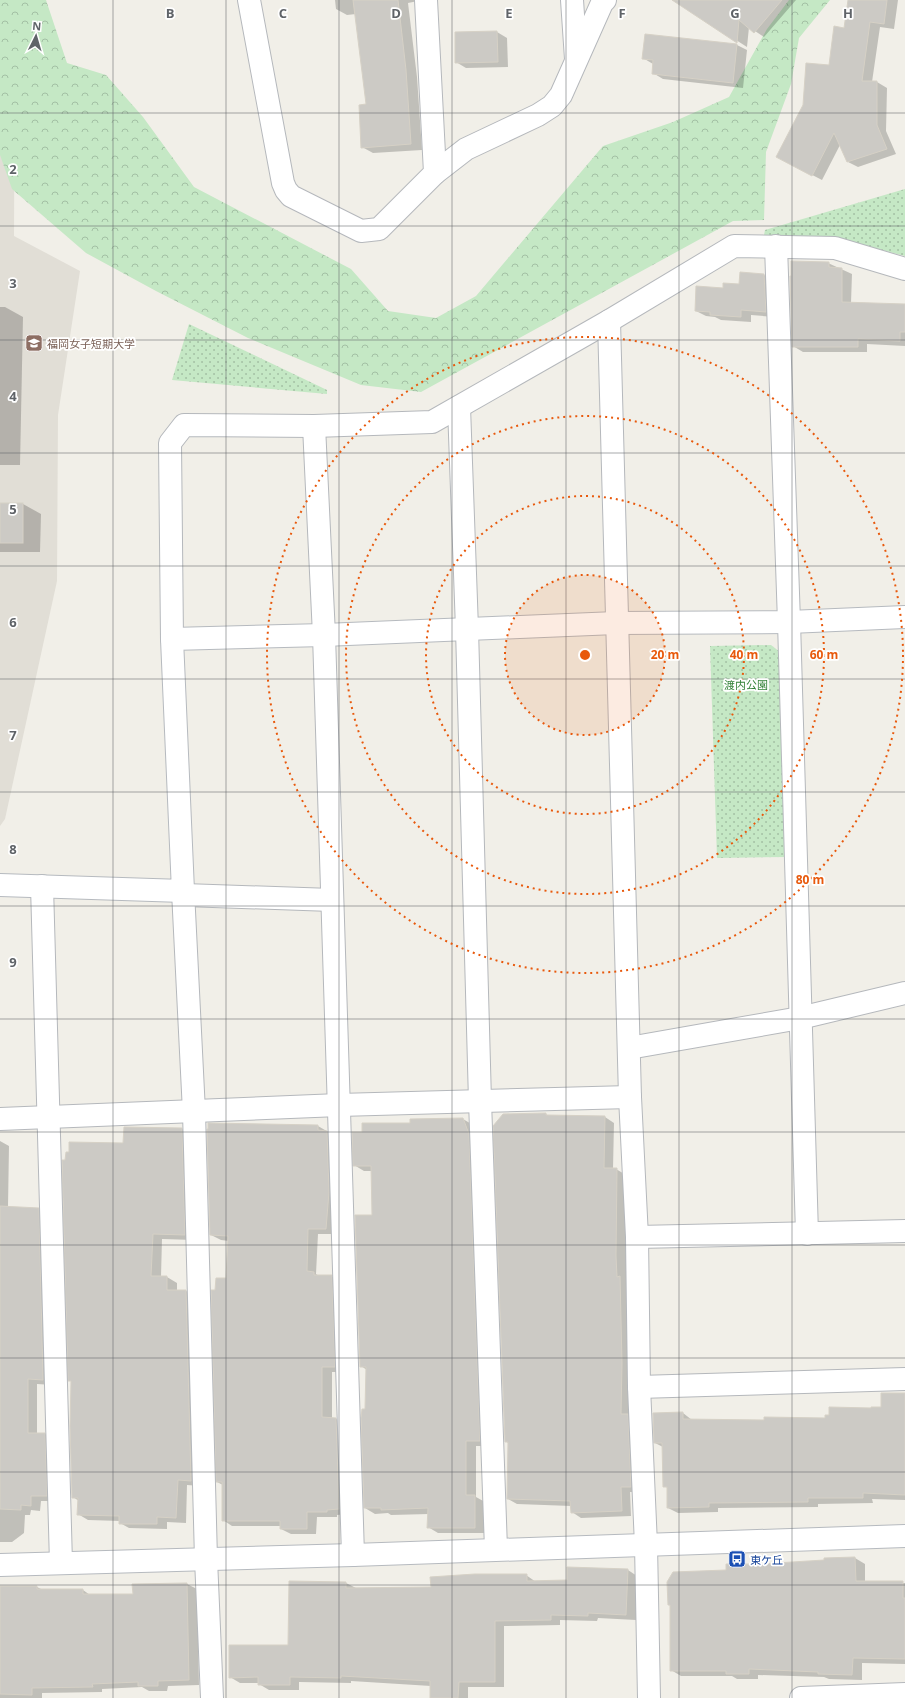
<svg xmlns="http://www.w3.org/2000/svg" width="905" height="1698" viewBox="0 0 905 1698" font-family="'Open Sans','Noto Sans JP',sans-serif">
	<defs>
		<pattern id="forest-crowns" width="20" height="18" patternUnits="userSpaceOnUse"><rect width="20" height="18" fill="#c5e8c5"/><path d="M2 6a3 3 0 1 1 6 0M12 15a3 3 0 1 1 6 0" fill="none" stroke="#a3c0a4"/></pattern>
		<pattern id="park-dots" width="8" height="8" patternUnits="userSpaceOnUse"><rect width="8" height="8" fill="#c5e8c5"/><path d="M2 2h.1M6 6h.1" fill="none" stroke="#a3c0a4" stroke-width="1.8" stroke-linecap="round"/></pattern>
	</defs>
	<rect width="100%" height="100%" fill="#f1efe8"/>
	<!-- education -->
	<path fill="#e1ded6" d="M 0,0 L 15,0 L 14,236 L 80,271 L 58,415 L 57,581 L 5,819 L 0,826 Z"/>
	<!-- forest -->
	<path fill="url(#forest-crowns)" d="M 0,0 L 46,0 L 67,63 L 106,75 L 143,117 L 194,187 L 351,269 L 388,311 L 436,318 L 476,296 L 603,146 L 673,122 L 729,97 L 767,29 L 789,0 L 830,0 L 799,38 L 791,84 L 766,152 L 764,220 L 733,221 L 421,392 L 361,385 L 248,338 L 156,291 L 86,253 L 12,189 L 0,155 Z"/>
	<!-- park -->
	<g fill="url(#park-dots)">
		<path d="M 905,189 L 905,256 L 831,237 L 764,235 L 765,230 Z"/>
		<path d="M 189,324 L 327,390 L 327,394 L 172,380 Z"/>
		<path d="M 771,645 L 780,652 L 786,857 L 717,858 L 710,646 Z"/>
	</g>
	<!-- shadow -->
	<g fill="#0003">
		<path d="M 335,0 L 423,0 L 408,3 L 417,77 L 422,150 L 373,153 L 362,147 L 367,105 L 356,14 L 347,15 L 336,9 Z"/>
		<path d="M 673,0 L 796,0 L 764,37 L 749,27 L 747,47 Z"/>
		<path d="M 849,0 L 898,0 L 894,29 L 880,27 L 872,82 L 877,82 L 887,88 L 886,131 L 896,154 L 858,167 L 848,162 L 840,145 L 822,180 L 787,162 L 845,29 Z"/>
		<path d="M 497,32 L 507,38 L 508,67 L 466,68 L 456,62 L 456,33 Z"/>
		<path d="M 737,45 L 747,50 L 743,88 L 663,79 L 653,73 L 653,64 L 643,58 Z"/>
		<path d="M 828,263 L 852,274 L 851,303 L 905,305 L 905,346 L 867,344 L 867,352 L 803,352 L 793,346 Z"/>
		<path d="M 741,273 L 764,275 L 774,281 L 775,317 L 751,315 L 751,322 L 721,320 L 715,317 L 706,316 L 696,311 L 740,285 Z"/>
		<path d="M 0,307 L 5,307 L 23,317 L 20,465 L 0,465 Z"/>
		<path d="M 0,504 L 23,504 L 41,514 L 40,552 L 0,552 Z"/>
		<path d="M 546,1114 L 549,1117 L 605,1117 L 614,1123 L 613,1169 L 616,1169 L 626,1175 L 626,1282 L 629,1283 L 640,1492 L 630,1492 L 631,1516 L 581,1518 L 572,1512 L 571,1506 L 517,1504 L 508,1499 L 508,1443 L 506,1441 Z"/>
		<path d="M 463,1119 L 473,1125 L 489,1446 L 476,1446 L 476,1497 L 485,1502 L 485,1533 L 438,1533 L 428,1527 L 429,1514 L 391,1515 L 388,1513 L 375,1514 L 365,1508 L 367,1370 L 361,1366 L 373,1216 L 372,1171 L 364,1171 L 354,1165 L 363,1133 L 411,1124 Z"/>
		<path d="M 318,1126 L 337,1137 L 335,1234 L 318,1234 L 316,1274 L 319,1276 L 331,1276 L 341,1282 L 344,1372 L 332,1372 L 332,1418 L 336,1419 L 346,1424 L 348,1514 L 337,1515 L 337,1517 L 317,1517 L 316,1534 L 291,1534 L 281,1529 L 281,1526 L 232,1526 L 223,1520 L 223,1485 L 217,1482 L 216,1291 L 227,1279 L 229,1241 L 221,1240 L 211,1235 Z"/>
		<path d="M 182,1129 L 191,1135 L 194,1240 L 162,1239 L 161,1277 L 167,1277 L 177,1283 L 177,1291 L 186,1291 L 196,1296 L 201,1486 L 187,1485 L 186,1523 L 167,1522 L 167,1529 L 129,1528 L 120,1523 L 120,1521 L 88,1520 L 78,1514 L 79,1501 L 73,1497 L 124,1144 Z"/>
		<path d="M 0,1141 L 9,1146 L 8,1207 L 38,1209 L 48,1214 L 53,1385 L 37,1384 L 37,1434 L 45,1434 L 54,1440 L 56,1501 L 41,1501 L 40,1511 L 31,1510 L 30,1515 L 25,1515 L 24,1533 L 12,1542 L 0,1542 Z"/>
		<path d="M 905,1395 L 905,1500 L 872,1499 L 873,1503 L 818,1504 L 818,1507 L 718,1508 L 718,1512 L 678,1513 L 668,1508 L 668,1488 L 664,1486 L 663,1447 L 655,1443 L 683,1413 L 692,1420 L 765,1421 L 826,1419 L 882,1408 Z"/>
		<path d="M 855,1558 L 865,1564 L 865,1582 L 905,1583 L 905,1664 L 862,1663 L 862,1680 L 829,1679 L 824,1677 L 758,1675 L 758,1679 L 737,1679 L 732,1676 L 681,1676 L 671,1670 L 671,1606 L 669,1605 L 727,1571 L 760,1565 Z"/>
		<path d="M 628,1570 L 637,1576 L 636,1620 L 598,1618 L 597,1621 L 560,1620 L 560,1625 L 504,1626 L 504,1687 L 468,1687 L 468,1698 L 431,1698 L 431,1686 L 351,1681 L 351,1683 L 299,1682 L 299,1690 L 269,1690 L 259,1684 L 259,1683 L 240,1683 L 230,1677 L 289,1646 L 346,1583 L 356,1588 L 432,1588 L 526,1575 L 536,1582 L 568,1581 Z"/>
		<path d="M 187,1584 L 197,1589 L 199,1685 L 168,1686 L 167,1691 L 149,1691 L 142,1687 L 102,1689 L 102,1692 L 42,1693 L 42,1698 L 0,1698 L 0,1587 L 37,1587 L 43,1590 L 83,1590 L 90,1595 L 134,1595 Z"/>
	</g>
	<!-- building -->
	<g fill="#cccac5" stroke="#d6d1c6">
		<path d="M 353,0 L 398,0 L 406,70 L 411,144 L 361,148 L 359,105 L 366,104 Z"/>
		<path d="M 672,0 L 782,0 L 754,33 L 739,20 L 737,43 Z"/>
		<path d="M 848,0 L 887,0 L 884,24 L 870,22 L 862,81 L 877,81 L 877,125 L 887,149 L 847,162 L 834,133 L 812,176 L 776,157 L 803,105 L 806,63 L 829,65 L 834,26 L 844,28 Z"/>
		<path d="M 497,31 L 498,62 L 455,63 L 455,32 Z"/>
		<path d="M 645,34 L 737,44 L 733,83 L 652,74 L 653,60 L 642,59 Z"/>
		<path d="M 791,261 L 829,262 L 829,267 L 842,268 L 842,302 L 905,304 L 905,332 L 900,332 L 900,341 L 858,339 L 858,347 L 792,347 L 790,276 L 791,276 Z"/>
		<path d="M 740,272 L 764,274 L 766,312 L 741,310 L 741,317 L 710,315 L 710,312 L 695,311 L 696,286 L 723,288 L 723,283 L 739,284 Z"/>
		<rect x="0" y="503" width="23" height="40"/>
		<path d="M 546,1113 L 546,1115 L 605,1116 L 604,1168 L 617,1168 L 616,1256 L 617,1277 L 620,1276 L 622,1363 L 621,1414 L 628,1414 L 631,1487 L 621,1487 L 622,1511 L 571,1513 L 570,1501 L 507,1499 L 508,1442 L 505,1442 L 493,1126 L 503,1114 Z"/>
		<path d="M 463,1118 L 469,1134 L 480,1441 L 466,1441 L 466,1495 L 475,1495 L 475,1528 L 427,1528 L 428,1508 L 381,1510 L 381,1508 L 364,1508 L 361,1418 L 362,1409 L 365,1409 L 366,1367 L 360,1367 L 355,1215 L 372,1215 L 371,1166 L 353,1166 L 352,1132 L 362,1132 L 362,1123 L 410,1123 L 410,1119 Z"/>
		<path d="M 208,1123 L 318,1125 L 318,1130 L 327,1131 L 329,1192 L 326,1229 L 308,1229 L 307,1271 L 314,1272 L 314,1275 L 332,1275 L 335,1367 L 322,1367 L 322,1417 L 336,1418 L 339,1509 L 327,1510 L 327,1512 L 307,1512 L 307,1529 L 280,1529 L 280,1521 L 222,1521 L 222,1482 L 216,1482 L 211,1290 L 215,1290 L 216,1278 L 226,1278 L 228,1236 L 210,1235 L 207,1129 L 208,1129 Z"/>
		<path d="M 124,1127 L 182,1128 L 185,1235 L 153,1234 L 151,1276 L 167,1276 L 167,1290 L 186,1290 L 191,1481 L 178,1480 L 176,1518 L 157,1517 L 157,1524 L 119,1524 L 119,1516 L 77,1515 L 78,1498 L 72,1498 L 70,1426 L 71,1381 L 68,1381 L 62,1160 L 65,1160 L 66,1152 L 69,1152 L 69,1142 L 123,1143 Z"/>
		<path d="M 0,1206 L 39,1208 L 43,1380 L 28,1379 L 28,1433 L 45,1433 L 47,1496 L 31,1496 L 31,1506 L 21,1505 L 21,1510 L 0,1509 Z"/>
		<path d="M 881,1393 L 905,1393 L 905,1495 L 863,1493 L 863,1498 L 808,1498 L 808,1502 L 709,1503 L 709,1507 L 667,1508 L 667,1487 L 663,1487 L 662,1443 L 654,1443 L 653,1413 L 683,1412 L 683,1419 L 764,1420 L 764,1417 L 825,1418 L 825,1415 L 829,1415 L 829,1407 L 871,1408 L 871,1407 L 881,1407 Z"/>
		<path d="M 855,1557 L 856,1581 L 903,1581 L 903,1598 L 905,1598 L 905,1659 L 853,1658 L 852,1675 L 818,1674 L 818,1672 L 749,1669 L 749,1674 L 726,1674 L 726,1671 L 670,1671 L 670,1605 L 668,1605 L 667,1582 L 673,1572 L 726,1570 L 726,1564 L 760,1564 L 824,1560 L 824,1558 Z"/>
		<path d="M 567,1567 L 628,1569 L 626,1615 L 588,1613 L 588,1616 L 551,1615 L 551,1620 L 495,1621 L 495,1682 L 459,1682 L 458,1698 L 430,1698 L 430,1681 L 341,1676 L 341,1678 L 290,1677 L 290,1685 L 258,1685 L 258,1677 L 229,1678 L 229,1645 L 288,1645 L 289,1581 L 346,1582 L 346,1588 L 431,1587 L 430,1577 L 475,1574 L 527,1574 L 527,1581 L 567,1580 Z"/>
		<path d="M 187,1583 L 189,1680 L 158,1681 L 158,1686 L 138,1686 L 138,1682 L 92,1684 L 93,1687 L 32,1688 L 32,1695 L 0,1694 L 0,1586 L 37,1586 L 37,1589 L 83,1589 L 83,1594 L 133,1594 L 132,1584 Z"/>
	</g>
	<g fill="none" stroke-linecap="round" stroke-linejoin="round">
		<defs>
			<g id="street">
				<path d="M 249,0 L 283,183 L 286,190 L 291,196 L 361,231 L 379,229 L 435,173 L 426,0"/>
				<path d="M 572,0 L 576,59"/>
				<path d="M 435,173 L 466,149 L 538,115 L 552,106 L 561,95 L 602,3 L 605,0"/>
				<path d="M 776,246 L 789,622 L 807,1234"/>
				<path d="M 609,321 L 630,1097 L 637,1237 L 639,1387 L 646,1545 L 649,1698"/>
				<path d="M 459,407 L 467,629 L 480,1101 L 496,1549"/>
				<path d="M 314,426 L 324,635 L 353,1555"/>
				<path d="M 172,639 L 170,443 L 184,425 L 314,426 L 432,422 L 609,321 L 734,246 L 835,248 L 905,269"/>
				<path d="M 42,886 L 61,1563"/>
				<path d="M 183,891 L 194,1112 L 206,1559 L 212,1698"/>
				<path d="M 184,895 L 332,900"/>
				<path d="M 629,1048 L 800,1018 L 905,993"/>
				<path d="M 0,1119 L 339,1105 L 630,1097"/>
				<path d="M 637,1237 L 905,1231"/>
				<path d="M 639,1387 L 905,1379"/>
				<path d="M 801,1698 L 905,1694"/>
			</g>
			<g id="secondary">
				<path d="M 0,885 L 183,891 L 172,639 L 324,635 L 616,623 L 789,622 L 905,617"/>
				<path d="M 0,1565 L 353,1555 L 905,1536"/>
			</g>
		</defs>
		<!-- street casing -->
		<use href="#street" stroke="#b5b8bc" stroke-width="24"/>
		<!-- secondary casing -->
		<use href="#secondary" stroke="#b6babf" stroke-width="24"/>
		<!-- street -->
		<use href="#street" stroke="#fff" stroke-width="22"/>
		<!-- secondary -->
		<use href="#secondary" stroke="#fff" stroke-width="22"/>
	</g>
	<!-- grid -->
	<path fill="none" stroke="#5f6368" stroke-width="1" stroke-opacity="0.55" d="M 113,0 L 113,1698M 226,0 L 226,1698M 339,0 L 339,1698M 452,0 L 452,1698M 566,0 L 566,1698M 679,0 L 679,1698M 792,0 L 792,1698M 0,113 L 905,113M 0,226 L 905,226M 0,340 L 905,340M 0,453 L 905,453M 0,566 L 905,566M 0,679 L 905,679M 0,792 L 905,792M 0,906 L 905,906M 0,1019 L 905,1019M 0,1132 L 905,1132M 0,1245 L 905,1245M 0,1358 L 905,1358M 0,1472 L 905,1472M 0,1585 L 905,1585"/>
	<!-- distance rings -->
	<circle cx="585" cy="655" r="80" fill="#e8590c" fill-opacity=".12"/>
	<g fill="none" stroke="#e8590c" stroke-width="2" stroke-dasharray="2 4">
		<circle cx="585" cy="655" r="80"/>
		<circle cx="585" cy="655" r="159"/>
		<circle cx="585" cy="655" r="239"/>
		<circle cx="585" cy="655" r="318"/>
	</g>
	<!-- icons -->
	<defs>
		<symbol id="university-square" viewBox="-11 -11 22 22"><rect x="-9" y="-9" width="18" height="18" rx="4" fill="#8d6e63" stroke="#fff"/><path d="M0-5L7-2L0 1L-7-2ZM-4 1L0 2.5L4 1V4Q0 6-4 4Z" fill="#fff"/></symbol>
		<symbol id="bus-square" viewBox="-11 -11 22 22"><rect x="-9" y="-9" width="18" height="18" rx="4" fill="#1a4fb4" stroke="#fff"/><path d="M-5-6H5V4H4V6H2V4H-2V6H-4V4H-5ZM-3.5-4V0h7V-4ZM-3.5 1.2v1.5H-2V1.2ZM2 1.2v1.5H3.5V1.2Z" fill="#fff"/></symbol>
	</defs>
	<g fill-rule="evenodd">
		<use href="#university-square" x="24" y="333" width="20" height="20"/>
		<use href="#bus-square" x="727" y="1549" width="20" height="20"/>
	</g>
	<g text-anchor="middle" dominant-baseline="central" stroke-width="3.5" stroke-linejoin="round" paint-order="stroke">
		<!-- education labels -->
		<g font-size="11" fill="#785e54" stroke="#fff" text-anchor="start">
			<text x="47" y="343">福岡女子短期大学</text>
		</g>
		<!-- park labels -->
		<g font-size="11" fill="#348238" stroke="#fff">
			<text x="746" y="684">渡内公園</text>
		</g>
		<!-- transit labels -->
		<g font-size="11" fill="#164399" stroke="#fff" text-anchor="start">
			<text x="750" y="1559">東ケ丘</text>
		</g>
	</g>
	<g font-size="13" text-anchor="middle" font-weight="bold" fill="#5f6368" stroke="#fff" stroke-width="3.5" stroke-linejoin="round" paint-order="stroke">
		<text x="170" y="18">B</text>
		<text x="283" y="18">C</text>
		<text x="396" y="18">D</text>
		<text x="509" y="18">E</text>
		<text x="622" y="18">F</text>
		<text x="735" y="18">G</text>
		<text x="848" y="18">H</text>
		<text x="13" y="174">2</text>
		<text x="13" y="288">3</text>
		<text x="13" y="401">4</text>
		<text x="13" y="514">5</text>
		<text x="13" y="627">6</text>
		<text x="13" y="740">7</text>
		<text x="13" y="854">8</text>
		<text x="13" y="967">9</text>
	</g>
	<circle cx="585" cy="655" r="6" fill="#e8590c" stroke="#fff" stroke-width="2"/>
	<g font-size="12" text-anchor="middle" font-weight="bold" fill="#e8590c" stroke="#fff" stroke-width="3.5" stroke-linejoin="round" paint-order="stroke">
		<text x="665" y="659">20 m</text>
		<text x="744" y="659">40 m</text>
		<text x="824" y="659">60 m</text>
		<text x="810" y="884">80 m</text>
	</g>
	<!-- north arrow -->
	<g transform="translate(36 36) rotate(5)" stroke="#ffffff" stroke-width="3" paint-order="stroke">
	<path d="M0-3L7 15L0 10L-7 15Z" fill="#5f6368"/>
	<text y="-6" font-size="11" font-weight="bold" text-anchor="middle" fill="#5f6368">N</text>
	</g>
</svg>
